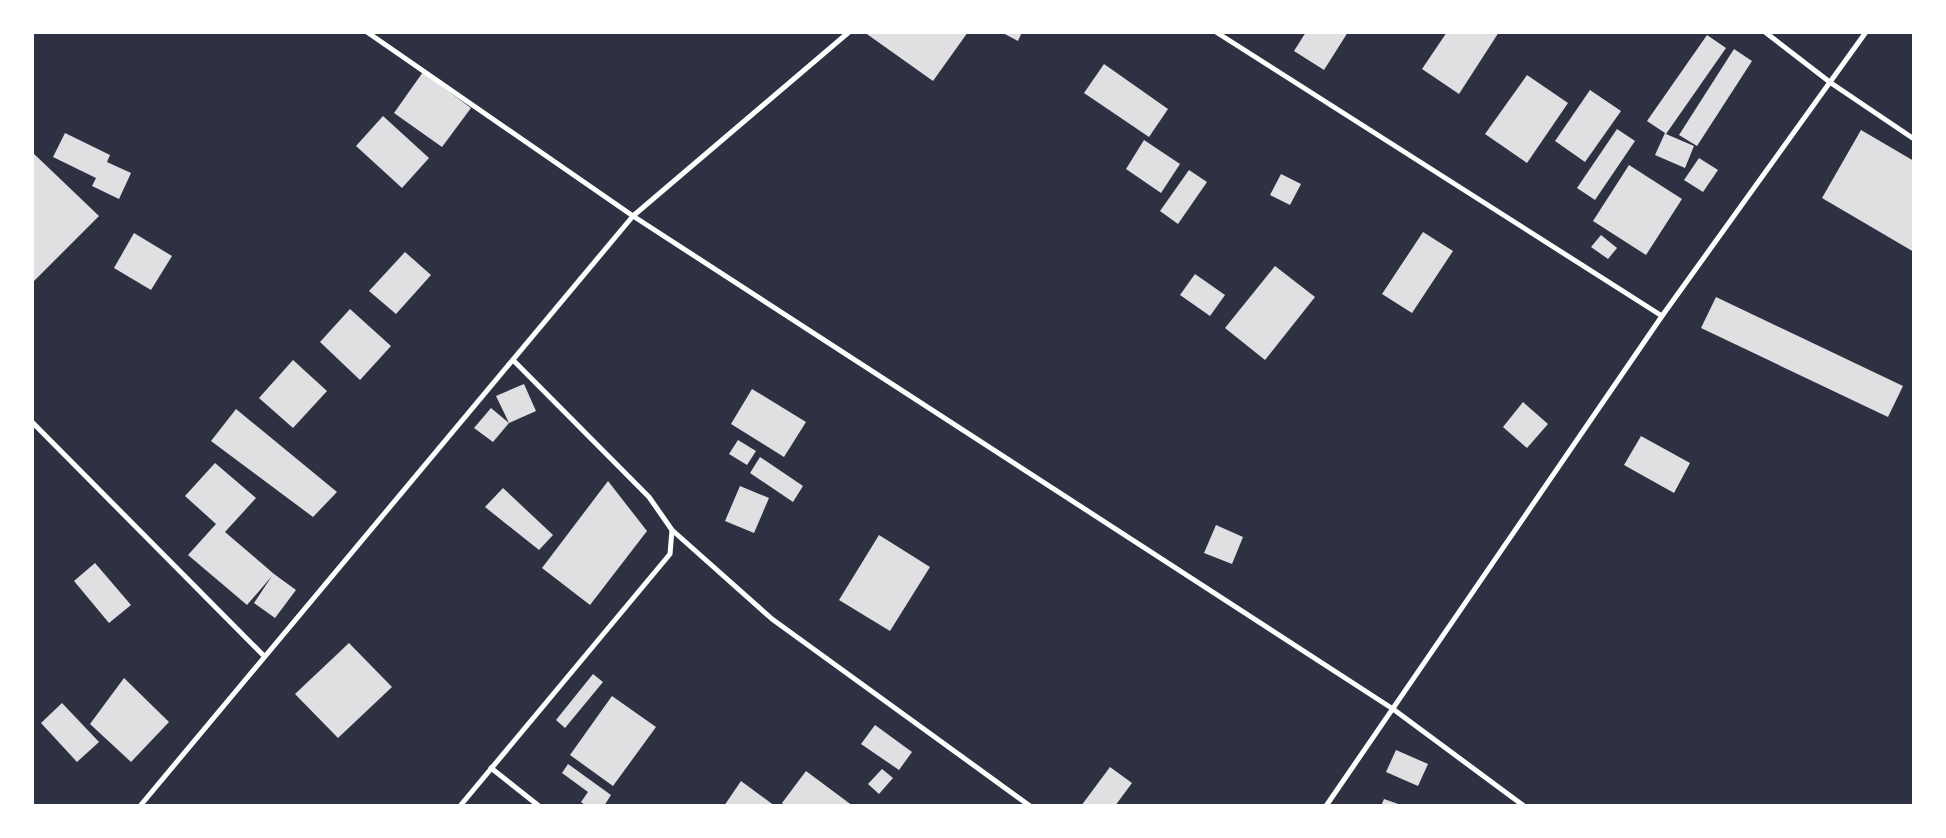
<svg xmlns="http://www.w3.org/2000/svg" width="1946" height="838" viewBox="0 0 1946 838" font-family="Georgia,serif">
	<rect width="100%" height="100%" fill="#2d3142"/>
	<!-- building -->
	<g fill="#e0e0e3">
		<path d="M 864,32 L 968,32 L 933,81 Z"/>
		<path d="M 1001,32 L 1022,32 L 1018,41 Z"/>
		<path d="M 1306,32 L 1348,32 L 1324,70 L 1294,51 Z"/>
		<path d="M 1447,32 L 1499,32 L 1459,94 L 1422,69 Z"/>
		<path d="M 1707,35 L 1726,48 L 1666,134 L 1694,146 L 1685,168 L 1655,155 L 1665,133 L 1647,121 Z"/>
		<path d="M 1734,49 L 1752,61 L 1697,146 L 1679,135 Z"/>
		<path d="M 1104,64 L 1168,109 L 1149,137 L 1084,93 Z"/>
		<path d="M 423,72 L 471,108 L 442,147 L 394,113 Z"/>
		<path d="M 1527,75 L 1568,103 L 1527,163 L 1485,134 Z"/>
		<path d="M 1590,90 L 1621,111 L 1585,162 L 1555,141 Z"/>
		<path d="M 383,116 L 429,158 L 402,188 L 356,146 Z"/>
		<path d="M 1617,129 L 1635,141 L 1595,200 L 1577,188 Z"/>
		<path d="M 1861,130 L 1914,161 L 1914,252 L 1822,198 Z"/>
		<path d="M 65,133 L 110,155 L 107,162 L 131,173 L 119,199 L 92,186 L 96,178 L 53,157 Z"/>
		<path d="M 1144,140 L 1180,164 L 1161,193 L 1126,169 Z"/>
		<path d="M 32,152 L 99,216 L 32,283 Z"/>
		<path d="M 1699,158 L 1718,170 L 1703,192 L 1684,180 Z"/>
		<path d="M 1629,165 L 1682,199 L 1646,255 L 1593,221 Z"/>
		<path d="M 1189,170 L 1207,182 L 1178,224 L 1160,211 Z"/>
		<path d="M 1281,174 L 1301,184 L 1290,205 L 1270,195 Z"/>
		<path d="M 1423,232 L 1453,251 L 1412,313 L 1382,294 Z"/>
		<path d="M 134,233 L 172,256 L 151,290 L 114,268 Z"/>
		<path d="M 1601,235 L 1617,248 L 1608,259 L 1591,247 Z"/>
		<path d="M 405,252 L 431,275 L 396,314 L 369,291 Z"/>
		<path d="M 1275,266 L 1315,297 L 1265,360 L 1225,328 Z"/>
		<path d="M 1195,274 L 1225,295 L 1210,316 L 1180,295 Z"/>
		<path d="M 1716,297 L 1903,386 L 1888,417 L 1701,328 Z"/>
		<path d="M 350,309 L 391,346 L 360,380 L 320,342 Z"/>
		<path d="M 293,360 L 327,391 L 293,428 L 259,398 Z"/>
		<path d="M 524,384 L 536,411 L 509,423 L 496,396 Z"/>
		<path d="M 752,389 L 806,422 L 784,457 L 731,424 Z"/>
		<path d="M 1523,402 L 1548,424 L 1527,448 L 1503,427 Z"/>
		<path d="M 491,408 L 509,423 L 493,442 L 474,428 Z"/>
		<path d="M 236,409 L 337,492 L 313,517 L 211,441 Z"/>
		<path d="M 1641,436 L 1690,463 L 1674,493 L 1624,465 Z"/>
		<path d="M 738,440 L 756,451 L 747,465 L 729,454 Z"/>
		<path d="M 760,457 L 803,486 L 793,502 L 750,473 Z"/>
		<path d="M 215,463 L 256,498 L 225,532 L 274,574 L 296,590 L 275,618 L 254,603 L 272,576 L 247,605 L 188,555 L 216,524 L 185,496 Z"/>
		<path d="M 608,481 L 647,531 L 590,605 L 542,568 Z"/>
		<path d="M 740,486 L 769,498 L 754,533 L 725,521 Z"/>
		<path d="M 503,488 L 553,535 L 539,550 L 485,507 Z"/>
		<path d="M 1216,525 L 1243,537 L 1232,564 L 1204,553 Z"/>
		<path d="M 879,535 L 930,567 L 890,631 L 839,600 Z"/>
		<path d="M 95,563 L 131,605 L 109,623 L 74,581 Z"/>
		<path d="M 349,643 L 392,687 L 338,738 L 295,694 Z"/>
		<path d="M 593,674 L 603,682 L 565,728 L 556,720 Z"/>
		<path d="M 124,678 L 169,722 L 131,762 L 90,724 Z"/>
		<path d="M 612,696 L 656,727 L 613,786 L 570,755 Z"/>
		<path d="M 62,703 L 99,742 L 77,762 L 41,723 Z"/>
		<path d="M 875,725 L 912,752 L 899,770 L 861,744 Z"/>
		<path d="M 1396,750 L 1428,764 L 1418,786 L 1386,772 Z"/>
		<path d="M 568,764 L 611,795 L 604,806 L 586,806 L 581,802 L 588,792 L 562,773 Z"/>
		<path d="M 1110,767 L 1132,783 L 1115,806 L 1081,806 Z"/>
		<path d="M 882,769 L 893,778 L 879,794 L 868,784 Z"/>
		<path d="M 806,771 L 853,806 L 785,806 L 782,803 Z"/>
		<path d="M 741,781 L 775,806 L 724,806 Z"/>
		<path d="M 1384,799 L 1401,805 L 1401,806 L 1381,806 Z"/>
	</g>
	<g fill="none" stroke-linecap="round" stroke-linejoin="round">
		<!-- minor -->
		<g stroke="#fff" stroke-width="5">
			<path d="M 367,32 L 633,216 L 1393,709 L 1524,806"/>
			<path d="M 1216,32 L 1662,316"/>
			<path d="M 1765,32 L 1831,83 L 1914,139"/>
			<path d="M 32,422 L 264,656"/>
			<path d="M 672,530 L 772,619 L 1030,806"/>
			<path d="M 491,768 L 539,806"/>
			<path d="M 140,806 L 633,216 L 849,32"/>
			<path d="M 460,806 L 670,554 L 672,530 L 649,497 L 513,360"/>
			<path d="M 1326,806 L 1662,316 L 1866,32"/>
		</g>
	</g>
	<!-- border -->
	<rect width="1946" height="838" fill="none" stroke="#ffffff" stroke-width="68"/>
</svg>
